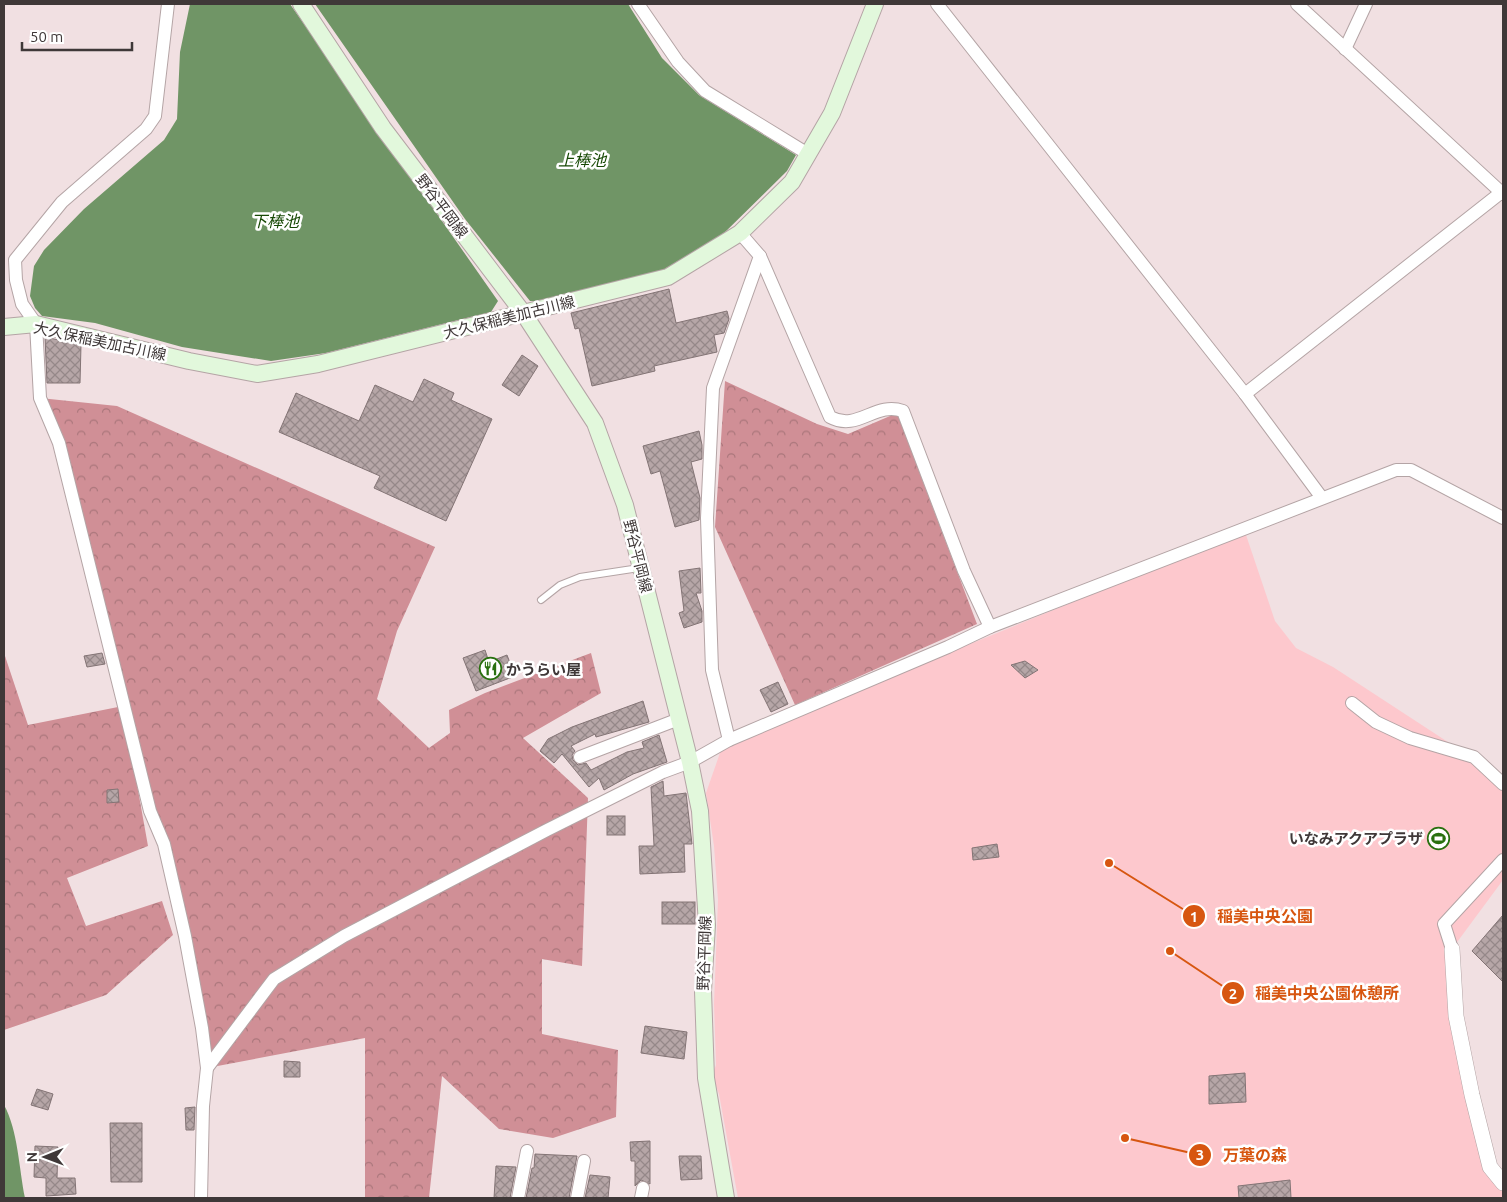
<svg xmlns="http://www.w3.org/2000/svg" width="1507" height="1202" viewBox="0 0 1507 1202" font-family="Ubuntu,'Noto Sans JP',sans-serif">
	<defs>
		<pattern id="forest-crowns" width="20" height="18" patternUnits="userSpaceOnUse" patternTransform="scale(1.25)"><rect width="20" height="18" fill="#d08f96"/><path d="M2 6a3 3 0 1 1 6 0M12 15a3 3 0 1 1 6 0" fill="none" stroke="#aa767b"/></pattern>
		<pattern id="building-cross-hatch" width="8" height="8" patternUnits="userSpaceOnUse" patternTransform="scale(1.25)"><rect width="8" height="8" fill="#b6a6a7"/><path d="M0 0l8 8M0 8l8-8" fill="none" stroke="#958889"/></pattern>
	</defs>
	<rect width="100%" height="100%" fill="#f1e0e2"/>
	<!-- forest -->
	<g fill="url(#forest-crowns)">
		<path d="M 725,381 L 817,424 L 848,434 L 897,413 L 977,624 L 795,705 L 715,527 Z"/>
		<path d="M 40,398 L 117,406 L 435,547 L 397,631 L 377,699 L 429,748 L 450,733 L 449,710 L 485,693 L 591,653 L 601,693 L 523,738 L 588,798 L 582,966 L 542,959 L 542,1034 L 618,1050 L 616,1117 L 553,1138 L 499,1129 L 442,1076 L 429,1198 L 365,1198 L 365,1038 L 207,1068 L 179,909 Z"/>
		<path d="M 4,653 L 28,725 L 123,706 L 148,846 L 67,878 L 86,926 L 162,901 L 173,935 L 106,995 L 4,1030 Z"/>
	</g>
	<!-- park -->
	<path fill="#fdc8cd" d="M 1245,532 L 1275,621 L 1296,648 L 1333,667 L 1503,778 L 1503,880 L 1452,949 L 1485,1147 L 1503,1184 L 1503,1198 L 738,1198 L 719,1094 L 712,1076 L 716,1065 L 714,1004 L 718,900 L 714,846 L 706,793 L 721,750 L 948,653 Z"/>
	<!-- water -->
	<g fill="#709566">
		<path d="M 190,4 L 290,4 L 498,301 L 491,312 L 326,353 L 271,361 L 182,347 L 95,323 L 42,316 L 35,308 L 30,296 L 34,266 L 44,250 L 84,209 L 164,140 L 177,119 L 180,52 Z"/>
		<path d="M 315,4 L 628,4 L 662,58 L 699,95 L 796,155 L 787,171 L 717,240 L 654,275 L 545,302 L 530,301 L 465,219 Z"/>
		<path d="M 4,1105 C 18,1130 19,1169 25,1198 L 4,1198 Z"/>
	</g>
	<!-- building -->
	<g fill="url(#building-cross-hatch)" stroke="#837475">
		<path d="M 669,289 L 676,323 L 727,311 L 729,319 L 724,333 L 714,335 L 717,352 L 654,366 L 655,371 L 592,386 L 579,328 L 575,329 L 571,313 Z"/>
		<path d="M 45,337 L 81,345 L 80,383 L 47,383 Z"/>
		<path d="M 522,355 L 538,366 L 519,396 L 502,385 Z"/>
		<path d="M 424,379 L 454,393 L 451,400 L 492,419 L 446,521 L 374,488 L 380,476 L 279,432 L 296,393 L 359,421 L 375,385 L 413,402 Z"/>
		<path d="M 699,431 L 702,445 L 702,459 L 691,462 L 700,498 L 699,520 L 675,527 L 660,471 L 651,474 L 643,446 Z"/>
		<path d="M 700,568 L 701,593 L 696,593 L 702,611 L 702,622 L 684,628 L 679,613 L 684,611 L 679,571 Z"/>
		<path d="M 485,650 L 489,662 L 507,655 L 515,676 L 476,691 L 463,658 Z"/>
		<path d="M 102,653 L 105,664 L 87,667 L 84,656 Z"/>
		<path d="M 1025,661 L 1038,670 L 1025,678 L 1011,665 Z"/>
		<path d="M 778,682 L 788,704 L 771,712 L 760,690 Z"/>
		<path d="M 643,701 L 649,722 L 596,737 L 595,734 L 571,746 L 575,751 L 572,755 L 573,760 L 578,765 L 586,763 L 591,770 L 627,752 L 644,748 L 642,742 L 659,735 L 667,762 L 633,774 L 604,790 L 599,778 L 589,787 L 562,754 L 554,763 L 540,751 L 548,739 L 572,727 Z"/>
		<path d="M 663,781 L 664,796 L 686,793 L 692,844 L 684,844 L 685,872 L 640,874 L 639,846 L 654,846 L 651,787 Z"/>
		<path d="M 118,789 L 119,802 L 107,803 L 107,790 Z"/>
		<rect x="607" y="816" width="18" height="19"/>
		<path d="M 997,844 L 999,857 L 973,860 L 972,848 Z"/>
		<rect x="662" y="902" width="33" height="22"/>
		<path d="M 1503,915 L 1503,982 L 1472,951 Z"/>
		<path d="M 645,1026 L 687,1032 L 684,1059 L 641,1053 Z"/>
		<path d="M 284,1061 L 300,1062 L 300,1077 L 284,1077 Z"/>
		<path d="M 1245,1073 L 1246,1102 L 1209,1104 L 1209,1076 Z"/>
		<path d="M 37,1089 L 53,1094 L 48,1110 L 31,1105 Z"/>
		<path d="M 195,1107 L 194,1130 L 186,1130 L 185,1108 Z"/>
		<path d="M 110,1123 L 142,1123 L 142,1182 L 111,1182 Z"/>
		<path d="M 650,1141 L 650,1184 L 641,1180 L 635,1186 L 635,1161 L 631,1161 L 630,1142 Z"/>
		<path d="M 35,1146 L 58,1147 L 57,1178 L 75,1178 L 76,1194 L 46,1196 L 46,1178 L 34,1177 Z"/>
		<path d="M 535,1154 L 577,1156 L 569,1198 L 526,1198 L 532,1168 L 534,1168 Z"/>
		<path d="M 679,1156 L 701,1156 L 702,1179 L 681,1180 Z"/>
		<path d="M 496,1166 L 516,1167 L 510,1198 L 494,1198 Z"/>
		<path d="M 590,1175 L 610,1177 L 608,1198 L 585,1198 Z"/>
		<path d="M 1290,1180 L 1291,1198 L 1239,1198 L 1238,1186 Z"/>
	</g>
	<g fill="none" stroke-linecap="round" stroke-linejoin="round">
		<defs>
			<path id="service" d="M 541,600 L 560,585 L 580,577 L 639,568"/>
			<g id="minor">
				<path d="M 168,4 L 155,116 L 146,129 L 62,202 L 15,260 L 16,280 L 22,304 L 36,324 L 40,398 L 59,443 L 150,811 L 164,844 L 185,936 L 202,1028 L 207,1068 L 203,1106 L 201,1198"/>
				<path d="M 638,4 L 678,62 L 705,91 L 808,154"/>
				<path d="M 937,4 L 1245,394 L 1322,498"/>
				<path d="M 1297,4 L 1503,194"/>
				<path d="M 1345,49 L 1366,4"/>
				<path d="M 760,256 L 830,417 C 858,432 875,401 903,411 L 964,571 L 990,627"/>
				<path d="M 1245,394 L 1503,191"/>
				<path d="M 1352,703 L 1376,722 L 1410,738 L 1474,757 L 1503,784"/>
				<path d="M 729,740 L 712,670 L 707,518 L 713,388 L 760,256 L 740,233"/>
				<path d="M 580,757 L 679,719"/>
				<path d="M 1452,949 L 1444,924 L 1503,860"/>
				<path d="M 207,1068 L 274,979 L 344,936 L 547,830 L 663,772 L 690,762 L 729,740 L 948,647 L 990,627 L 1396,470 L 1411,470 L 1503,518"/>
				<path d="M 518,1198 L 527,1151"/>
				<path d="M 577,1198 L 584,1161"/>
				<path d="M 641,1198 L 643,1188"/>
			</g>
			<path id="tertiary" d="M 1452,949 L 1456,1016 L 1472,1095 L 1490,1167 L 1503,1183"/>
			<g id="secondary">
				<path d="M 301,4 L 383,128 L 524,314 L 595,423 L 625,505 L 690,762 L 700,811 L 707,925 L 703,991 L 706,1078 L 726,1198"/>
				<path d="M 4,327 L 36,324 L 189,361 L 257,374 L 318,364 L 668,277 L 740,233 L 792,182 L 832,113 L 875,4"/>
			</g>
		</defs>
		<!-- service casing -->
		<use href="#service" stroke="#b4a4a5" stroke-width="8"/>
		<!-- minor casing -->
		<use href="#minor" stroke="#b4a4a5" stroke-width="14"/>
		<!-- tertiary casing -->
		<use href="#tertiary" stroke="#b4a4a5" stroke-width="16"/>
		<!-- secondary casing -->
		<use href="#secondary" stroke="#b4a4a5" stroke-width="18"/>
		<!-- service -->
		<use href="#service" stroke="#fff" stroke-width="6"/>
		<!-- minor -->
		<use href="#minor" stroke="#fff" stroke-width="12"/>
		<!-- tertiary -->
		<use href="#tertiary" stroke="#fff" stroke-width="15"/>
		<!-- secondary -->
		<use href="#secondary" stroke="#e2f8dc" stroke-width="16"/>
	</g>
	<!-- icons -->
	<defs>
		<symbol id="restaurant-ring" viewBox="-11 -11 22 22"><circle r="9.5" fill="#fff" stroke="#29700f" stroke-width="1.5"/><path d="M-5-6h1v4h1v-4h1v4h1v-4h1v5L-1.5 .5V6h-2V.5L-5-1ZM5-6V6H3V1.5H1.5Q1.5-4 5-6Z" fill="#29700f"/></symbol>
		<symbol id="stadium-ring" viewBox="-11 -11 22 22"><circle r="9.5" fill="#fff" stroke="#29700f" stroke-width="1.5"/><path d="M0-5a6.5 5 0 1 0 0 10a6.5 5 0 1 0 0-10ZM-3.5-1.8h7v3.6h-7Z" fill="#29700f"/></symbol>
	</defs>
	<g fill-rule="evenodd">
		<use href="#restaurant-ring" x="478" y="656" width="25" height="25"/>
		<use href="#stadium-ring" x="1426" y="826" width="25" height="25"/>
	</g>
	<g text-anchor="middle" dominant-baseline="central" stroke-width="5" stroke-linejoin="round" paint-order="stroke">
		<!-- street labels -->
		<g font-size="15" fill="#3f3838" stroke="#fff">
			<text transform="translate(442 206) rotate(53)">野谷平岡線</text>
			<text transform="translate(509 317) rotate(-14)">大久保稲美加古川線</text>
			<text transform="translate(100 341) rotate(12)">大久保稲美加古川線</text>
			<text transform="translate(638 556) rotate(76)">野谷平岡線</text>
			<text transform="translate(704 953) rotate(-88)">野谷平岡線</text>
		</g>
		<!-- poi labels -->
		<g font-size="15" font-weight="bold" fill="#3f3838" stroke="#fff" text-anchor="start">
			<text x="506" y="669">かうらい屋</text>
			<text x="1423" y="838" text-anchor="end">いなみアクアプラザ</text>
		</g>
		<!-- water labels -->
		<g font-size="16" font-style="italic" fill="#174905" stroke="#fff">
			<text x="582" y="160">上棒池</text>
			<text x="275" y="221">下棒池</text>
		</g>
	</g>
	<!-- callouts -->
	<path fill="none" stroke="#d75610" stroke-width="2" d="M1109 863L1194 916M1170 951L1233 993M1125 1138L1200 1155"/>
	<g fill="#d75610" stroke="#fff" stroke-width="2">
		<circle cx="1109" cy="863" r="5"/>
		<circle cx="1170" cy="951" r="5"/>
		<circle cx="1125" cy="1138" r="5"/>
		<circle cx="1194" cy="916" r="12"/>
		<circle cx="1233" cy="993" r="12"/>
		<circle cx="1200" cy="1155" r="12"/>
	</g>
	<g font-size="15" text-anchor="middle" font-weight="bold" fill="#fff">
		<text x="1194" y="922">1</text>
		<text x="1233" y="999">2</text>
		<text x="1200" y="1160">3</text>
	</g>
	<g font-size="16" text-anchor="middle" font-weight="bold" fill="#d75610" stroke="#fff" stroke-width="5" stroke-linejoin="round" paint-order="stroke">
		<text x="1265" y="922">稲美中央公園</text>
		<text x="1327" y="999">稲美中央公園休憩所</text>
		<text x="1255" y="1161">万葉の森</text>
	</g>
	<!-- border -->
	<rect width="1507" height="1202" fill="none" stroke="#3f3838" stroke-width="10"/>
	<!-- north arrow -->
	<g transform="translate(45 1157) rotate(269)" stroke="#ffffff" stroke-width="4" paint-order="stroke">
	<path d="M0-4L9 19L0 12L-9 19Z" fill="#3f3838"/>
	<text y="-8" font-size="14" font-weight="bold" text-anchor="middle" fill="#3f3838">N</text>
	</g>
	<!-- scale -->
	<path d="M22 42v8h110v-8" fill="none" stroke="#3f3838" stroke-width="2.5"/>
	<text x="30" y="42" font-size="15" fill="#3f3838" stroke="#ffffff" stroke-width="4" paint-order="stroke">50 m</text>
</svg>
